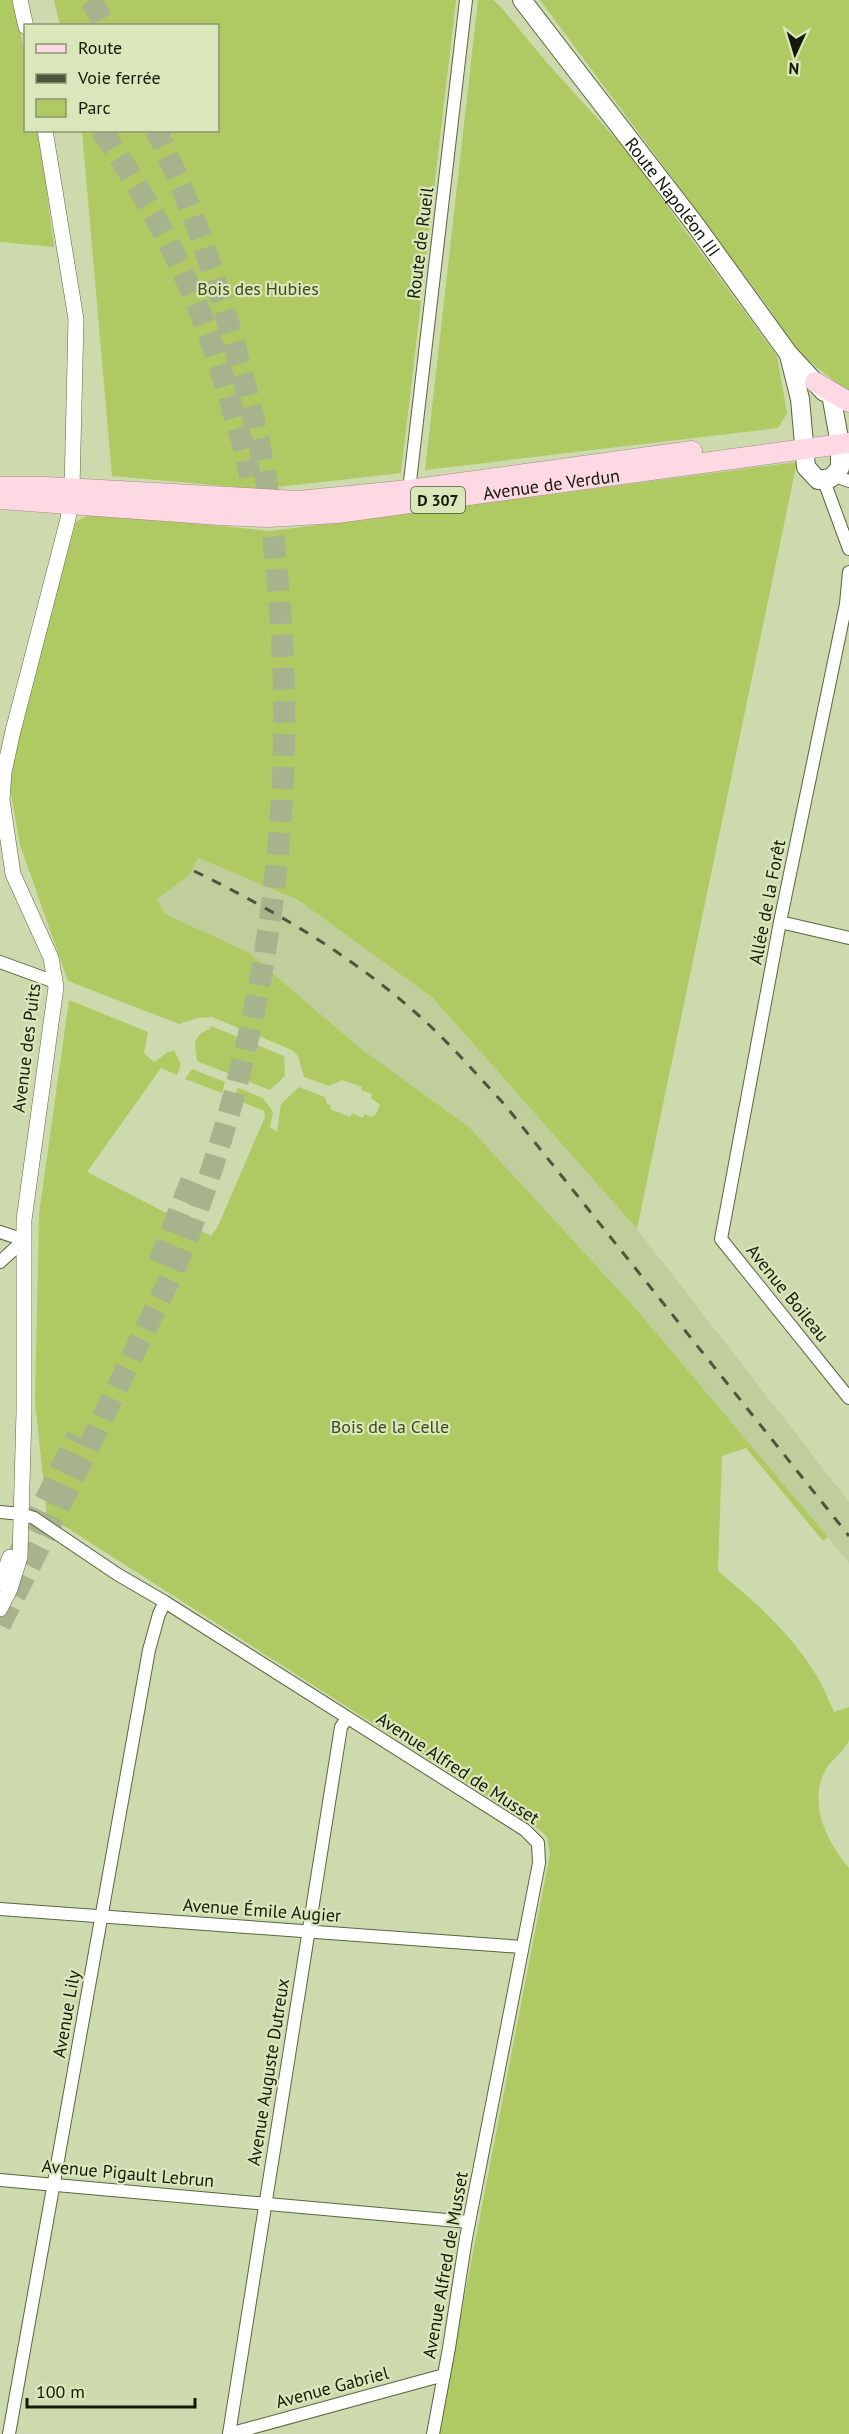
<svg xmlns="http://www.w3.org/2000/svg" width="849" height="2434" viewBox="0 0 849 2434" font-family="'PT Sans',sans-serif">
	<rect width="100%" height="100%" fill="#ccdaae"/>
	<!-- built -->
	<path fill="#c0ce9c" d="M 198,858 L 298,900 L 433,998 L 637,1229 L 849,1502 L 849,1563 L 636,1309 L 469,1127 L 360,1048 L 248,952 L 165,914 L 157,899 L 189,875 Z"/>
	<!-- green -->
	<g fill="#afca63">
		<path d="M 0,0 L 15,0 L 25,58 L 26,130 L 39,131 L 54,247 L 0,242 Z"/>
		<path d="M 54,0 L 456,0 L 401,473 L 260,489 L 112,476 L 82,131 L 218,130 L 218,26 L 60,25 Z"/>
		<path d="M 478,0 L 493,0 L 500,6 L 548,64 L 626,150 L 777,356 L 787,413 L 778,428 L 425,470 Z"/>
		<path d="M 540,0 L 849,0 L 849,392 L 793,349 L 771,311 Z"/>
		<path d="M 797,462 L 637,1229 L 433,998 L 298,900 L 198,858 L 189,875 L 157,899 L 165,914 L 248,952 L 360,1048 L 469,1127 L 636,1309 L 828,1537 L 823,1541 L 746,1448 L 722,1456 L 718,1571 C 755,1602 791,1633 816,1675 C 823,1686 828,1699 834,1712 L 849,1707 C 849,1716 849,1731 849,1740 C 846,1750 832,1759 826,1769 C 807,1803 827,1842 849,1868 L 849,2434 L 438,2434 L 550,1854 L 547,1837 L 540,1830 L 47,1515 L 35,1402 L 39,1214 L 69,1000 L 148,1032 L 144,1053 L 154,1062 L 168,1052 L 174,1050 L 181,1064 L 177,1075 L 161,1068 L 87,1172 L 211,1236 L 218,1226 L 265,1117 L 264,1111 L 233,1098 L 238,1088 L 263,1098 L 273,1112 L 270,1127 L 277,1132 L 281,1104 L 299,1087 L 325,1097 L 327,1104 L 331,1105 L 330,1109 L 350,1117 L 352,1113 L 363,1118 L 364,1114 L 372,1117 L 376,1114 L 380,1105 L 371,1098 L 372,1094 L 361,1090 L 362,1087 L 342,1080 L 329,1086 L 304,1077 L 298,1056 L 292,1050 L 212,1017 L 197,1018 L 179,1024 L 68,981 L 20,845 L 11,794 L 10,772 L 20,720 L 76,522 L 92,513 L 271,531 Z"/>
		<path d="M 211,1026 L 284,1056 L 285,1076 L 270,1090 L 197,1061 L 195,1041 L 201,1033 L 210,1029 Z"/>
		<path d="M 192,1069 L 225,1082 L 222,1093 L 185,1079 Z"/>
	</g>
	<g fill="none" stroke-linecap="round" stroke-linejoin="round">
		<!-- motorway-tunnel -->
		<g stroke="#a7b38d" stroke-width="22" stroke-dasharray="22 11" stroke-linecap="butt">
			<path d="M 91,0 L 105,26"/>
			<path d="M 101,130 C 162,218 207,312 234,415 C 240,435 247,456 250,477"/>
			<path d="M 159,1263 L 195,1171"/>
			<path d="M 16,1560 L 77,1436"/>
			<path d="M 0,1625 C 44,1538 87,1451 129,1363 C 151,1316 177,1269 194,1220 C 269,1018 298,800 278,585 C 274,546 271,506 264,468 C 255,421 243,375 230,330 C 211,262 187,194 156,130"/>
		</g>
		<defs>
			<g id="minor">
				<path d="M 835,476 L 849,481"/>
				<path d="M 824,481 L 849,549"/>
				<path d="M 409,490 L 466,0"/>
				<path d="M 849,572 L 846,604 L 780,922 L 721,1239 L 849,1398"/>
				<path d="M 780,922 L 849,938"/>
				<path d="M 0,962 L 55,982"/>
				<path d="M 0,1232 L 24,1240 L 0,1262"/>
				<path d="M 0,1512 L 21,1514 L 34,1518 L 117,1574 L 165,1602 L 525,1830 L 538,1843 L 539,1863 L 466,2238 L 449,2348 L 433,2434"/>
				<path d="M 0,1909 L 522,1947"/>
				<path d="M 0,2180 L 469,2222"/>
				<path d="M 9,2434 L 149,1650 L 159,1614 L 165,1602"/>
				<path d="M 229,2434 L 341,1727 L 347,1718"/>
				<path d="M 229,2434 L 444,2375"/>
			</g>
			<g id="tertiary">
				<path d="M 20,0 L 26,27"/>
				<path d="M 0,1584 L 10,1557"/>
				<path d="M 0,1609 L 10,1589 L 20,1557 L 24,1412 L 24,1220 L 56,987 L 51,958 L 13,874 L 2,800 L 4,772 L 13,731 L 68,519 L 72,488 L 76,319 L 45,130"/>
			</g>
			<g id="secondary">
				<path id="s1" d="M 522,0 L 694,223 L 788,353 L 824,392"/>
				<path d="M 789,355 L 800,399 L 806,467 L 818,480 L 831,478 L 840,468 L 840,444 L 832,400"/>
			</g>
			<g id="primary">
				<path d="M 815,382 L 849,402"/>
				<path d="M 2,487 L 46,487 L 299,501 L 409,490 L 692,451"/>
				<path id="s2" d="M 0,499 L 220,515 L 268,517 L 337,513 L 849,443"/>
			</g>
		</defs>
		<!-- minor casing -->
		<use href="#minor" stroke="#5a653e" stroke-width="14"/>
		<!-- tertiary casing -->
		<use href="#tertiary" stroke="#5a653e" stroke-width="16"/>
		<!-- secondary casing -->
		<use href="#secondary" stroke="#5a653e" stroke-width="20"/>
		<!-- primary casing -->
		<use href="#primary" stroke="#aa878b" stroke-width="21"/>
		<!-- minor -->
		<use href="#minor" stroke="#fff" stroke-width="12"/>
		<!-- tertiary -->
		<use href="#tertiary" stroke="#fff" stroke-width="15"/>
		<!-- secondary -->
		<use href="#secondary" stroke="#fff" stroke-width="18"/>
		<!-- primary -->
		<use href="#primary" stroke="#fddae3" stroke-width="20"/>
		<!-- rail -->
		<path stroke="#4d553c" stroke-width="3" stroke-dasharray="10 10" stroke-linecap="butt" d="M 194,871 C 274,910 349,954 416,1013 C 448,1041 476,1074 505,1105 L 849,1536"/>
	</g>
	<g text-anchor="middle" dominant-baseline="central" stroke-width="4.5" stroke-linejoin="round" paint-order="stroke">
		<!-- shield labels -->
		<rect fill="#d9e7ba" stroke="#4f573d" stroke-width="1.5" x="411" y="487" width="54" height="26" rx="4.5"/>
		<g font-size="16" font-weight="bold" fill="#141908">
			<text x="438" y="500">D 307</text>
		</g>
		<!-- street labels -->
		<g font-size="18" fill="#141908" stroke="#d9e7ba">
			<text stroke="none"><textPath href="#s1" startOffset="248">Route Napoléon III</textPath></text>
			<text transform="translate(420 243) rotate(-83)">Route de Rueil</text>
			<text stroke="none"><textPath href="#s2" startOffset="554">Avenue de Verdun</textPath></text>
			<text transform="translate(767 902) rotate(-79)">Allée de la Forêt</text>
			<text transform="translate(26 1048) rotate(-83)">Avenue des Puits</text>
			<text transform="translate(788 1293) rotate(51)">Avenue Boileau</text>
			<text transform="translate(458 1768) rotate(33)">Avenue Alfred de Musset</text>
			<text transform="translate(262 1910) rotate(4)">Avenue Émile Augier</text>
			<text transform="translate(66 2014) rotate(-80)">Avenue Lily</text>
			<text transform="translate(268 2072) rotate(-81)">Avenue Auguste Dutreux</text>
			<text transform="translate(128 2173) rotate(5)">Avenue Pigault Lebrun</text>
			<text transform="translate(445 2265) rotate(-80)">Avenue Alfred de Musset</text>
			<text transform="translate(332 2387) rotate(-15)">Avenue Gabriel</text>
		</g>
		<!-- park labels -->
		<g font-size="18" fill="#3e491c" stroke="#d9e7ba">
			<text x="258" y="288">Bois des Hubies</text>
			<text x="390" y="1426">Bois de la Celle</text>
		</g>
	</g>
	<!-- legend -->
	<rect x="24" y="24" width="195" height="108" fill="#d9e7ba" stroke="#8a9573" stroke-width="1.5"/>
	<rect x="36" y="44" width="30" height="9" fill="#fddae3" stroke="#8a9573" stroke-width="1.5"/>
	<text x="78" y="54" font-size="18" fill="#141908">Route</text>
	<rect x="36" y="74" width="30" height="9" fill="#4d553c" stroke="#8a9573" stroke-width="1.5"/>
	<text x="78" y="84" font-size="18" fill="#141908">Voie ferrée</text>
	<rect x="36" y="99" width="30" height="18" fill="#afca63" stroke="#8a9573" stroke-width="1.5"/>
	<text x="78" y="114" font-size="18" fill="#141908">Parc</text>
	<!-- north arrow -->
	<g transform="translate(795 54) rotate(184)" stroke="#d9e7ba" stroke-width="4.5" paint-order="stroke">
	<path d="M0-4.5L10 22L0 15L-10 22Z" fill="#141908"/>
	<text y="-9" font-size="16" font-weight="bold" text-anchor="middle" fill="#141908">N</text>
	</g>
	<!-- scale -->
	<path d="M27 2398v9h168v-9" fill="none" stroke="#141908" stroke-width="3"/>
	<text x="36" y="2398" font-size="18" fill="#141908" stroke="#d9e7ba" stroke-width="4.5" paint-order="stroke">100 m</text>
</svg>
